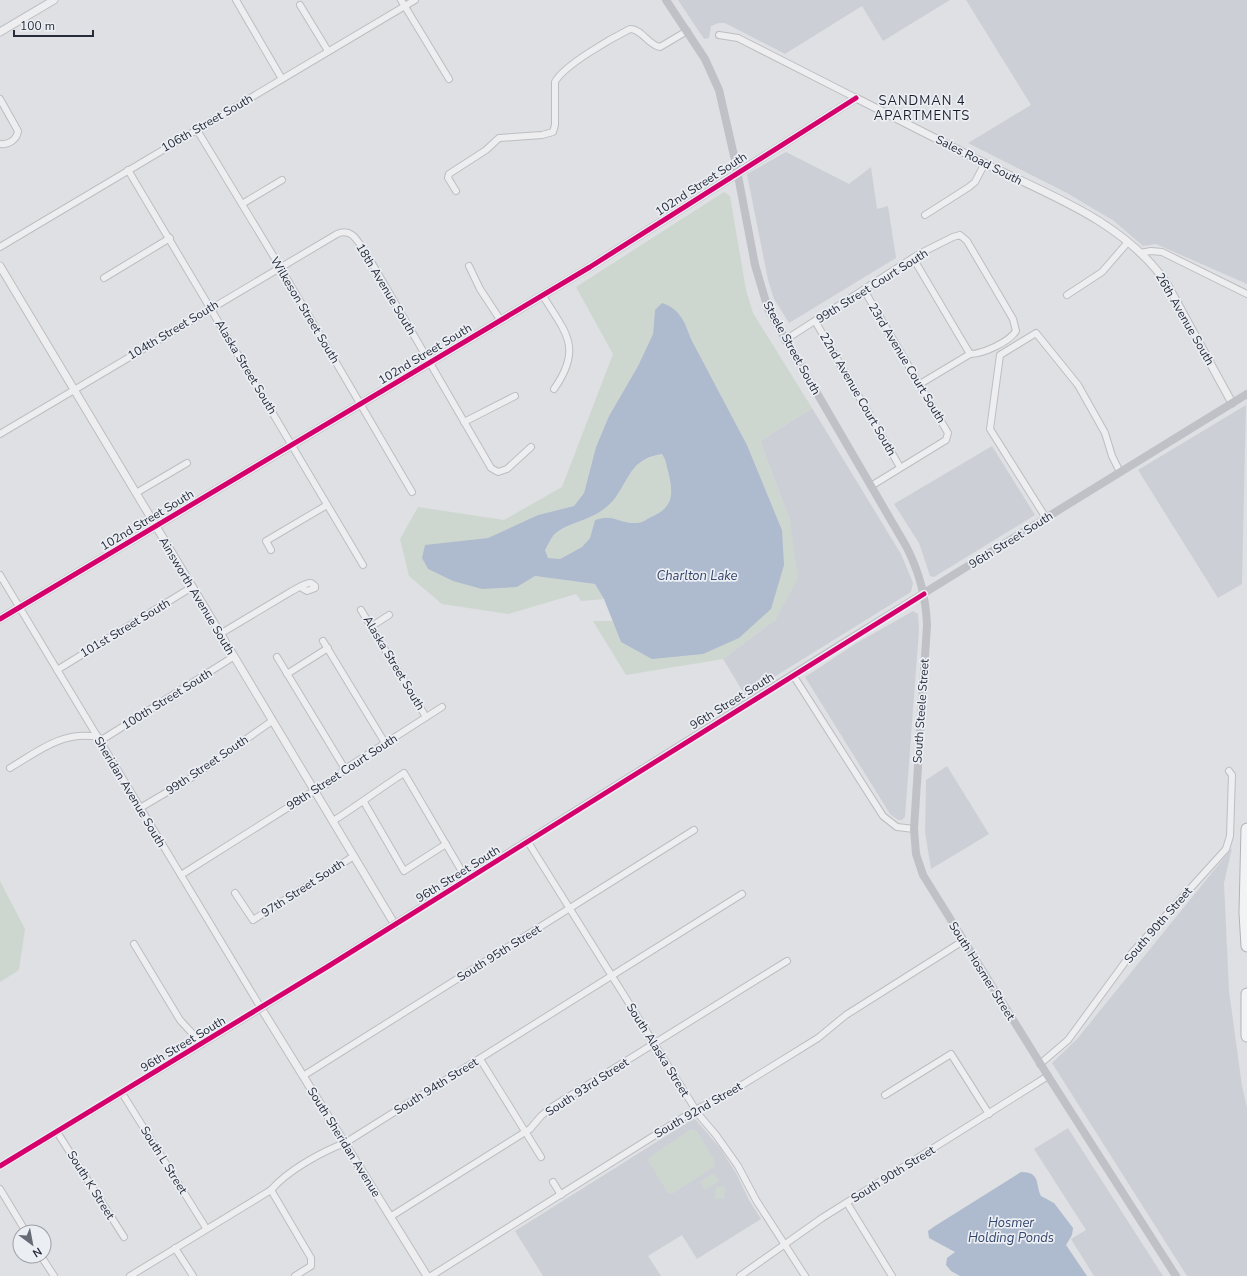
<svg xmlns="http://www.w3.org/2000/svg" width="1247" height="1276" viewBox="0 0 1247 1276" font-family="'Nunito Sans',sans-serif">
	<rect width="100%" height="100%" fill="#dee0e3"/>
	<!-- built -->
	<g fill="#cdcfd6">
		<path d="M 678,0 L 950,0 L 883,41 L 862,6 L 785,54 L 725,23 L 719,23 L 711,26 L 709,38 L 704,39 Z"/>
		<path d="M 966,0 L 1247,0 L 1247,284 L 1156,244 L 1143,246 L 1114,221 L 1067,193 L 968,143 L 1031,105 Z"/>
		<path d="M 786,152 L 849,184 L 871,167 L 877,209 L 888,206 L 896,258 L 789,323 L 774,299 L 768,280 L 747,174 Z"/>
		<path d="M 1246,405 L 1242,584 L 1218,598 L 1138,470 Z"/>
		<path d="M 812,408 L 901,554 L 913,583 L 911,592 L 745,695 L 723,659 L 776,619 L 790,521 L 760,441 Z"/>
		<path d="M 992,446 L 1035,515 L 934,577 L 930,576 L 919,543 L 894,504 Z"/>
		<path d="M 913,611 L 918,614 L 919,630 L 905,817 L 902,820 L 898,820 L 890,814 L 805,677 L 855,644 Z"/>
		<path d="M 947,766 L 989,834 L 931,869 L 925,832 L 926,780 Z"/>
		<path d="M 1232,848 L 1224,883 L 1229,991 L 1242,1086 L 1247,1108 L 1247,1276 L 1187,1276 L 1052,1063 L 1077,1039 Z"/>
		<path d="M 693,1119 L 696,1120 L 720,1148 L 736,1173 L 749,1200 L 761,1219 L 697,1259 L 682,1235 L 648,1256 L 661,1276 L 543,1276 L 515,1231 Z"/>
		<path d="M 1068,1128 L 1163,1276 L 1094,1276 L 1071,1239 L 1086,1230 L 1034,1149 Z"/>
	</g>
	<!-- green -->
	<g fill="#ced7cf">
		<path d="M 724,192 L 730,196 L 746,290 L 753,313 L 812,408 L 760,441 L 790,521 L 798,578 L 776,619 L 723,659 L 626,675 L 593,621 L 613,621 L 621,642 L 782,530 L 747,445 L 691,339 L 686,325 L 655,310 L 653,334 L 638,366 L 609,416 L 596,447 L 584,493 L 574,506 L 538,515 L 488,538 L 457,542 L 422,558 L 428,569 L 453,581 L 517,587 L 535,576 L 595,584 L 604,599 L 581,601 L 576,594 L 508,614 L 442,604 L 409,576 L 400,539 L 418,507 L 504,520 L 562,487 L 613,354 L 576,287 Z"/>
		<path d="M 662,454 C 666,460 666,464 668,471 C 673,492 675,507 651,517 C 647,519 642,523 637,523 C 619,524 614,513 595,520 L 590,538 L 582,547 L 560,559 L 548,558 L 545,550 C 548,545 552,535 557,532 C 571,522 590,520 604,509 C 632,489 620,463 662,454 Z"/>
		<path d="M 0,881 L 25,929 L 19,970 L 0,982 Z"/>
		<path d="M 691,1129 L 697,1131 L 715,1161 L 715,1166 L 672,1194 L 668,1193 L 647,1159 Z"/>
		<path d="M 714,1173 L 719,1181 L 704,1190 L 700,1182 Z"/>
		<path d="M 716,1187 L 725,1187 L 724,1199 L 715,1199 Z"/>
	</g>
	<!-- water -->
	<g fill="#aebacd" fill-rule="evenodd">
		<path d="M 662,303 C 680,309 685,322 691,339 L 747,445 L 782,530 L 784,565 L 771,609 L 739,638 L 703,654 L 652,659 L 621,642 L 604,599 L 595,584 L 535,576 L 517,587 L 482,589 L 453,581 L 428,569 L 422,558 L 425,545 L 488,538 L 538,515 L 574,506 L 584,493 L 596,447 L 609,416 L 638,366 L 653,334 L 655,310 ZM 662,454 C 666,460 666,464 668,471 C 673,492 675,507 651,517 C 647,519 642,523 637,523 C 619,524 614,513 595,520 L 590,538 L 582,547 L 560,559 L 548,558 L 545,550 C 548,545 552,535 557,532 C 571,522 590,520 604,509 C 630,490 623,460 662,454 Z"/>
		<path d="M 1021,1172 C 1041,1172 1035,1184 1041,1196 L 1054,1203 L 1073,1228 L 1072,1235 L 1066,1245 L 1087,1276 L 960,1276 L 951,1271 L 946,1265 L 947,1258 L 955,1252 L 929,1238 L 928,1231 L 935,1226 Z"/>
	</g>
	<g fill="none" stroke-linecap="round" stroke-linejoin="round">
		<defs>
			<g id="minor">
				<path d="M 236,0 L 282,79"/>
				<path d="M 401,0 L 449,79"/>
				<path d="M 300,5 L 328,51"/>
				<path d="M 719,35 L 738,38 L 856,98"/>
				<path d="M 0,99 L 18,131 C 17,140 8,145 0,144"/>
				<path d="M 197,130 L 280,267 L 412,492"/>
				<path d="M 128,170 L 363,565"/>
				<path d="M 456,191 L 448,178 L 449,174 L 486,150 L 499,138 L 542,135 L 553,132 L 555,125 L 555,82 C 564,65 612,38 630,29 C 642,29 648,45 660,47 L 687,31"/>
				<path d="M 242,204 L 282,180"/>
				<path d="M 925,215 L 969,187 L 975,182 L 985,163"/>
				<path d="M 0,247 L 415,0"/>
				<path d="M 1140,253 L 1151,251 L 1162,252 L 1247,294"/>
				<path d="M 913,258 L 970,354"/>
				<path d="M 469,266 L 480,289 L 501,321"/>
				<path d="M 104,278 L 170,238"/>
				<path d="M 864,290 L 948,433 L 946,440 L 871,486"/>
				<path d="M 1067,295 L 1102,272 L 1128,242"/>
				<path d="M 543,296 C 566,333 583,348 554,389"/>
				<path d="M 815,321 L 900,467"/>
				<path d="M 785,340 L 919,254 L 953,237 L 960,235 L 967,241 L 1013,319 L 1016,331 C 1009,342 983,354 970,354 L 920,384"/>
				<path d="M 464,422 L 515,396"/>
				<path d="M 0,434 L 337,234 C 352,227 358,242 366,253 L 491,468 L 498,472 L 507,469 L 531,447"/>
				<path d="M 136,493 L 187,463"/>
				<path d="M 1046,518 L 990,429 L 1000,355 L 1036,333 L 1078,385 L 1105,433 L 1112,456 L 1120,472"/>
				<path d="M 271,550 L 266,541 L 327,505"/>
				<path d="M 0,575 L 261,1008"/>
				<path d="M 361,610 L 426,717"/>
				<path d="M 372,626 L 389,615"/>
				<path d="M 220,634 L 292,591 C 298,588 304,583 311,583 L 315,586 L 315,588 L 307,591 L 300,587"/>
				<path d="M 323,641 L 385,743"/>
				<path d="M 277,657 L 345,769"/>
				<path d="M 57,670 L 192,587"/>
				<path d="M 287,674 L 328,648"/>
				<path d="M 793,675 L 883,816 L 897,827 L 914,829"/>
				<path d="M 100,741 L 233,657"/>
				<path d="M 10,768 C 37,752 63,730 98,737"/>
				<path d="M 364,802 L 404,871 L 446,844"/>
				<path d="M 140,808 L 191,778 L 272,721"/>
				<path d="M 333,821 C 357,806 379,789 404,773 L 467,880"/>
				<path d="M 528,842 L 699,1115 L 716,1135 L 738,1166 L 756,1200 L 805,1276"/>
				<path d="M 181,875 L 314,791 L 329,783 L 345,769 L 442,707"/>
				<path d="M 235,893 L 253,920 L 354,856"/>
				<path d="M 134,944 L 180,1020 L 202,1044"/>
				<path d="M 480,1059 L 541,1157"/>
				<path d="M 1040,1064 L 1068,1040 L 1131,954 L 1226,849 L 1230,836 L 1232,775 L 1229,771"/>
				<path d="M 303,1076 L 694,830"/>
				<path d="M 122,1093 L 206,1228"/>
				<path d="M 885,1095 L 951,1054 L 989,1114"/>
				<path d="M 57,1132 L 124,1237"/>
				<path d="M 553,1182 L 561,1195"/>
				<path d="M 0,1189 L 26,1232"/>
				<path d="M 271,1190 L 311,1258 L 311,1266 L 295,1276"/>
				<path d="M 847,1203 L 892,1276"/>
				<path d="M 390,1217 L 530,1129 L 541,1116 L 552,1107 L 787,961"/>
				<path d="M 175,1248 L 193,1276"/>
				<path d="M 41,1256 L 54,1276"/>
				<path d="M 130,1276 L 271,1190 C 287,1171 321,1152 345,1143 L 742,894"/>
				<path d="M 431,1276 L 695,1110 L 729,1093 L 818,1038 L 846,1015 L 963,941"/>
				<path d="M 740,1276 L 822,1218 L 1048,1076"/>
			</g>
			<g id="tertiary">
				<path d="M 0,32 L 54,0"/>
				<path d="M 0,266 L 395,925"/>
				<path d="M 0,619 L 590,267 L 856,98 C 900,120 944,143 988,165 C 1052,196 1126,223 1167,284 L 1232,403"/>
				<path d="M 261,1008 L 427,1276"/>
			</g>
			<g id="motorway">
				<path d="M 1247,829 L 1245,913 L 1247,946"/>
				<path d="M 1247,994 L 1247,1036"/>
			</g>
		</defs>
		<!-- minor casing -->
		<use href="#minor" stroke="#bcbec1" stroke-width="8"/>
		<!-- tertiary casing -->
		<use href="#tertiary" stroke="#bcbec1" stroke-width="9"/>
		<!-- motorway casing -->
		<use href="#motorway" stroke="#b1b3b8" stroke-width="13"/>
		<!-- minor -->
		<use href="#minor" stroke="#eeeef0" stroke-width="6"/>
		<!-- tertiary -->
		<use href="#tertiary" stroke="#eeeef0" stroke-width="7"/>
		<!-- secondary -->
		<g stroke="#bfc1c6" stroke-width="8">
			<path d="M 666,0 L 705,59 L 719,90 L 735,160 L 755,265 L 768,309 L 906,546 C 919,571 926,596 927,625 L 914,829 L 916,854 L 923,875 L 1048,1076 L 1176,1276"/>
			<path d="M 0,1166 L 261,1008 L 843,643 L 1247,394"/>
		</g>
		<!-- motorway -->
		<use href="#motorway" stroke="#f2f3f4" stroke-width="11"/>
		<defs>
			<g id="cycleway">
				<path d="M 0,619 L 590,267 L 856,98"/>
				<path d="M 0,1166 L 327,967 L 924,594"/>
			</g>
		</defs>
		<!-- cycleway casing -->
		<use href="#cycleway" stroke="#ebeef3" stroke-width="8"/>
		<!-- cycleway -->
		<use href="#cycleway" stroke="#d6006c" stroke-width="5"/>
	</g>
	<g text-anchor="middle" dominant-baseline="central" stroke-width="3.5" stroke-linejoin="round" paint-order="stroke">
		<!-- street labels -->
		<g font-size="12" fill="#272c3b" stroke="#ebeef3">
			<text transform="translate(207 123) rotate(-30)">106th Street South</text>
			<text transform="translate(979 160) rotate(27)">Sales Road South</text>
			<text transform="translate(701 184) rotate(-33)">102nd Street South</text>
			<text transform="translate(872 286) rotate(-32)">99th Street Court South</text>
			<text transform="translate(386 289) rotate(59)">18th Avenue South</text>
			<text transform="translate(305 310) rotate(59)">Wilkeson Street South</text>
			<text transform="translate(1185 319) rotate(60)">26th Avenue South</text>
			<text transform="translate(173 330) rotate(-31)">104th Street South</text>
			<text transform="translate(792 348) rotate(61)">Steele Street South</text>
			<text transform="translate(425 354) rotate(-31)">102nd Street South</text>
			<text transform="translate(907 363) rotate(59)">23rd Avenue Court South</text>
			<text transform="translate(246 367) rotate(59)">Alaska Street South</text>
			<text transform="translate(858 394) rotate(60)">22nd Avenue Court South</text>
			<text transform="translate(147 520) rotate(-31)">102nd Street South</text>
			<text transform="translate(1011 540) rotate(-32)">96th Street South</text>
			<text transform="translate(197 596) rotate(59)">Ainsworth Avenue South</text>
			<text transform="translate(125 628) rotate(-31)">101st Street South</text>
			<text transform="translate(394 663) rotate(59)">Alaska Street South</text>
			<text transform="translate(167 699) rotate(-32)">100th Street South</text>
			<text transform="translate(732 701) rotate(-32)">96th Street South</text>
			<text transform="translate(921 711) rotate(-86)">South Steele Street</text>
			<text transform="translate(207 765) rotate(-34)">99th Street South</text>
			<text transform="translate(342 772) rotate(-33)">98th Street Court South</text>
			<text transform="translate(130 792) rotate(59)">Sheridan Avenue South</text>
			<text transform="translate(458 874) rotate(-32)">96th Street South</text>
			<text transform="translate(303 888) rotate(-33)">97th Street South</text>
			<text transform="translate(1158 925) rotate(-49)">South 90th Street</text>
			<text transform="translate(499 953) rotate(-32)">South 95th Street</text>
			<text transform="translate(982 971) rotate(58)">South Hosmer Street</text>
			<text transform="translate(183 1044) rotate(-31)">96th Street South</text>
			<text transform="translate(658 1050) rotate(58)">South Alaska Street</text>
			<text transform="translate(436 1086) rotate(-32)">South 94th Street</text>
			<text transform="translate(587 1087) rotate(-33)">South 93rd Street</text>
			<text transform="translate(698 1110) rotate(-30)">South 92nd Street</text>
			<text transform="translate(344 1142) rotate(58)">South Sheridan Avenue</text>
			<text transform="translate(164 1160) rotate(58)">South L Street</text>
			<text transform="translate(893 1174) rotate(-32)">South 90th Street</text>
			<text transform="translate(91 1185) rotate(58)">South K Street</text>
		</g>
		<!-- neighbourhood labels -->
		<g font-size="13" letter-spacing="1" fill="#191d2b" stroke="#ebeef3">
			<text x="922" y="101">SANDMAN 4<tspan x="922" dy="15">APARTMENTS</tspan></text>
		</g>
		<!-- water labels -->
		<g font-size="13" font-style="italic" fill="#34466b" stroke="#ebeef3">
			<text x="697" y="576">Charlton Lake</text>
			<text x="1011" y="1223">Hosmer<tspan x="1011" dy="15">Holding Ponds</tspan></text>
		</g>
	</g>
	<!-- north arrow -->
	<g transform="translate(32 1244) rotate(148)"><circle r="19" fill="#ebeef3" stroke="#9da0a9"/>
	<path d="M0-3L7 15L0 10L-7 15Z" fill="#676b76"/>
	<text y="-6" font-size="11" font-weight="bold" text-anchor="middle" fill="#272c3b">N</text>
	</g>
	<!-- scale -->
	<path d="M14 30v6h79v-6" fill="none" stroke="#272c3b" stroke-width="2"/>
	<text x="20" y="30" font-size="12" fill="#272c3b" stroke="#ebeef3" stroke-width="3" paint-order="stroke">100 m</text>
</svg>
